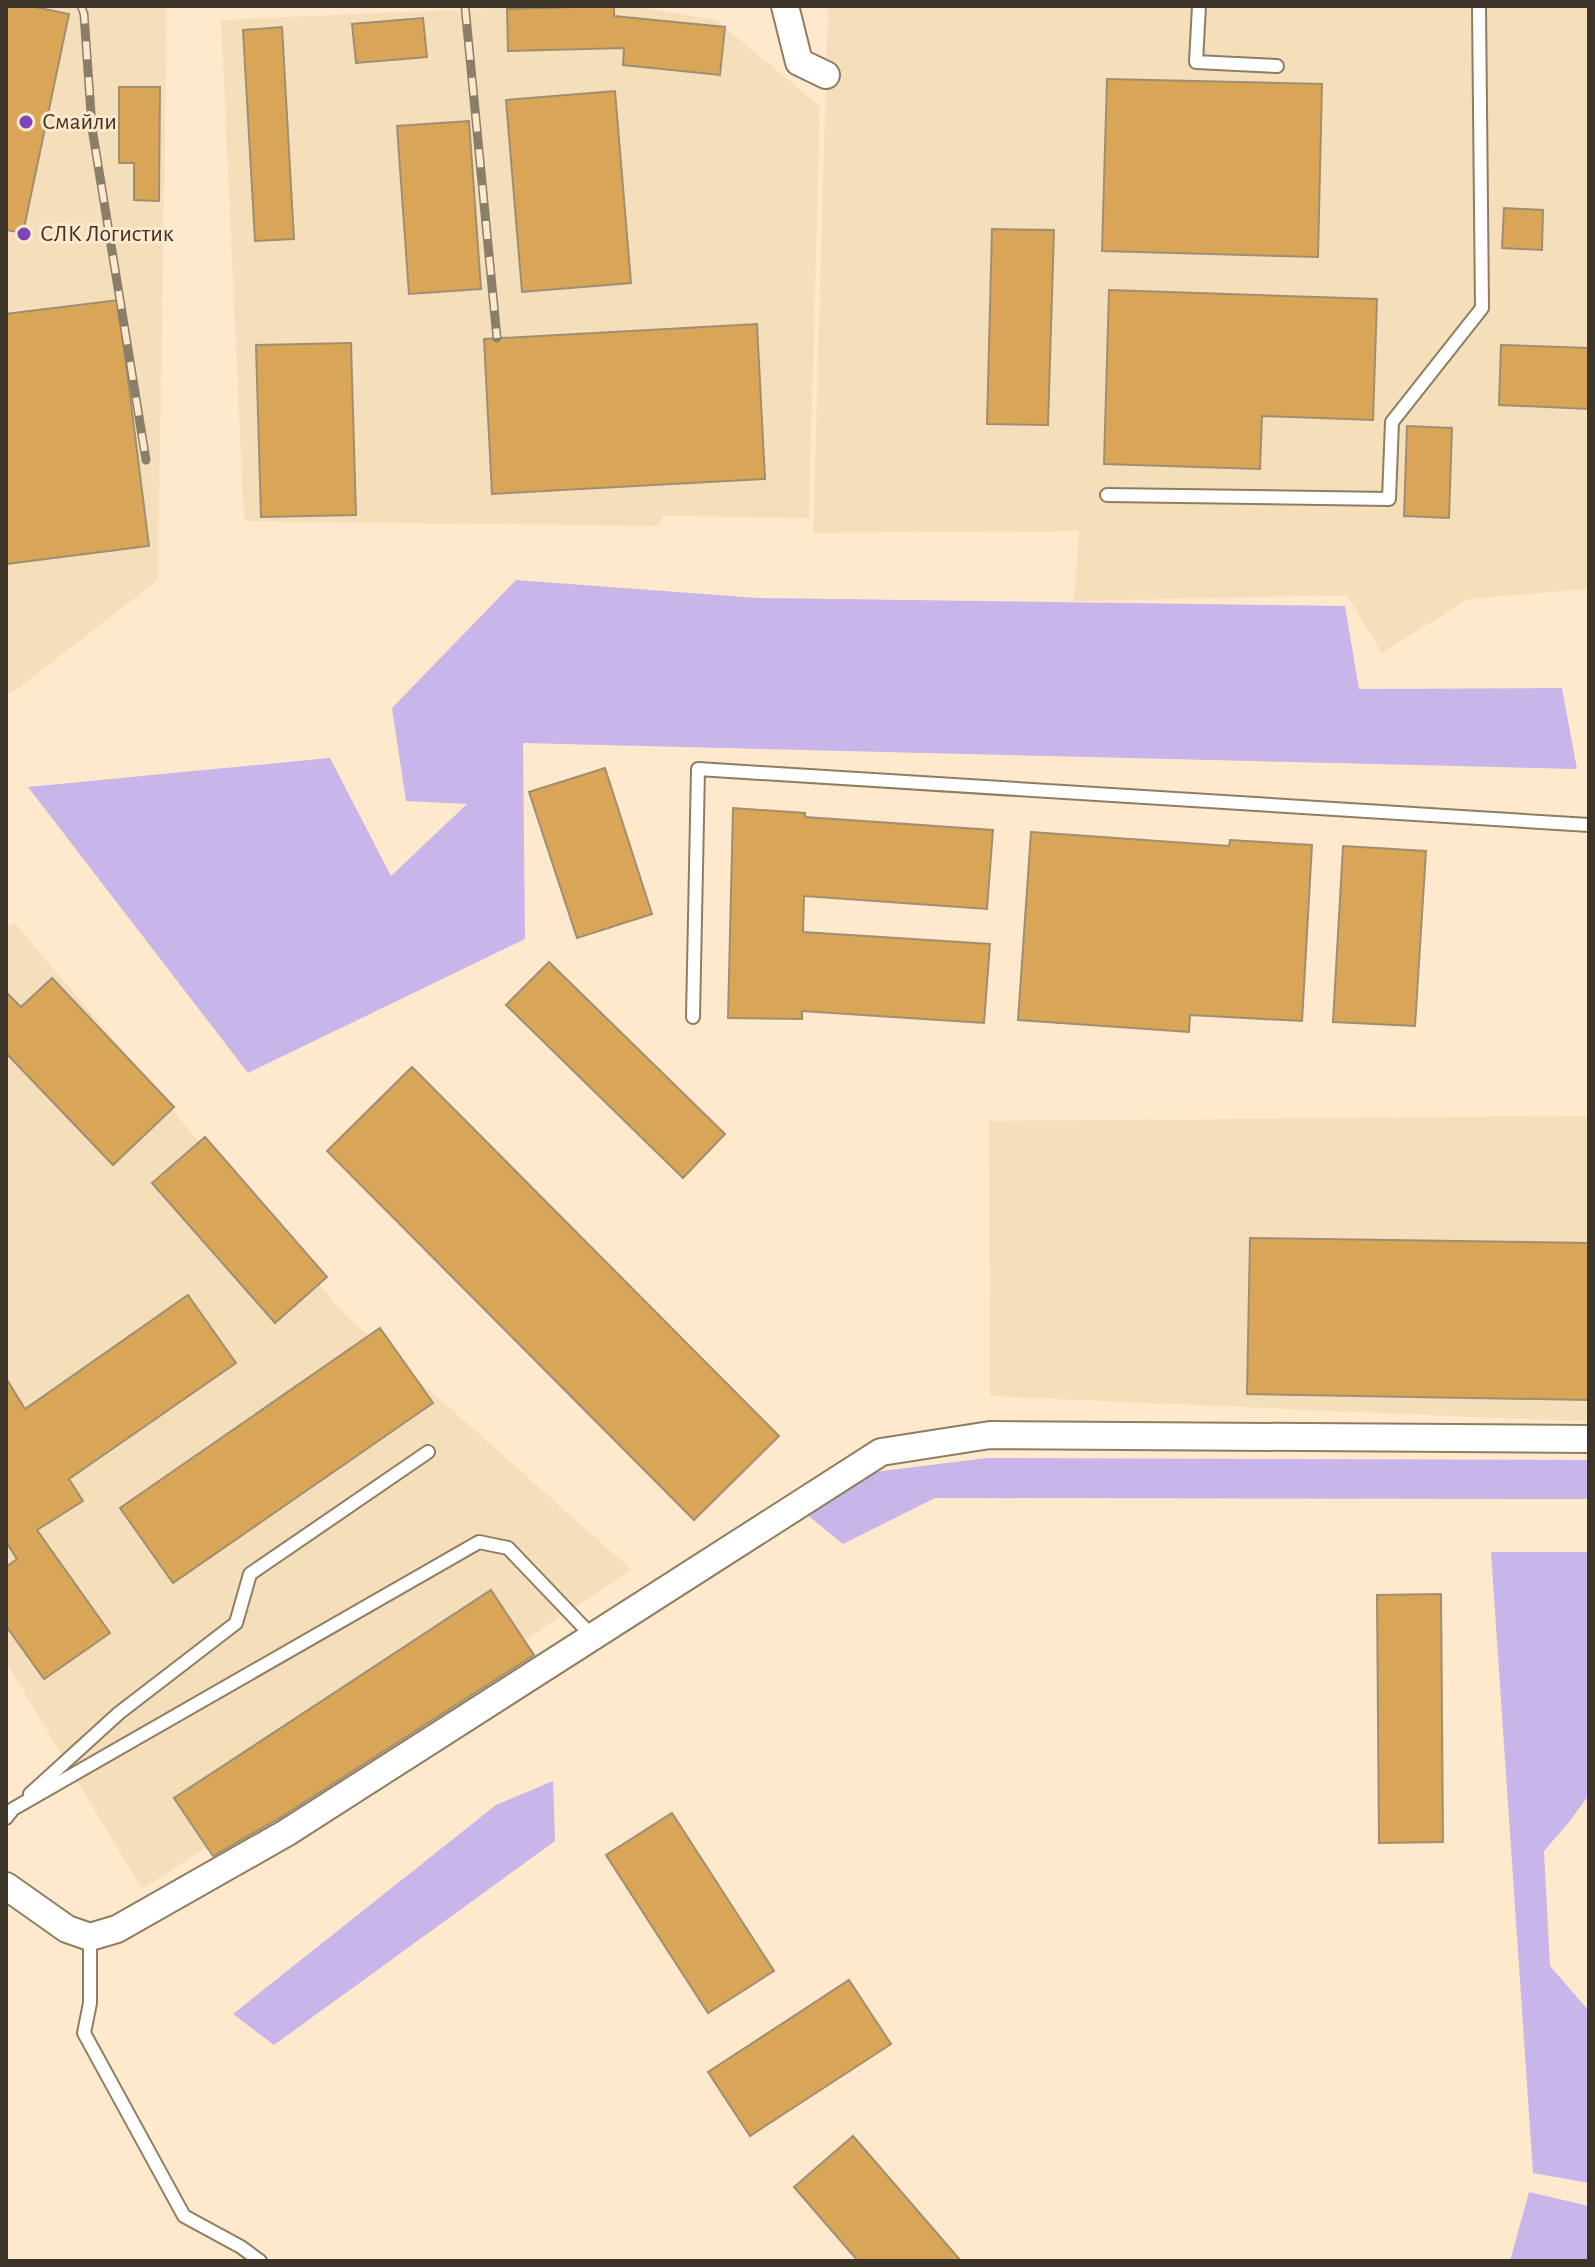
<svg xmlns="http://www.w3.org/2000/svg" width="1595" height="2267" viewBox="0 0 1595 2267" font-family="'Alegreya Sans',sans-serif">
	<rect width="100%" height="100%" fill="#fee9cc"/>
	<!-- built -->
	<g fill="#f5deba">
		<path d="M 6,6 L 167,6 L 158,580 L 12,693 L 6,694 Z"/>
		<path d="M 541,6 L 633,6 L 716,20 L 820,106 L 809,518 L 663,516 L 659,526 L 244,521 L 221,20 Z"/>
		<path d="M 828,6 L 1589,6 L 1589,589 L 1468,599 L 1382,653 L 1347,595 L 1074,601 L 1079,531 L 813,533 Z"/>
		<path d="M 15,923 L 345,1315 L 632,1570 L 142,1889 L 6,1662 L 6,925 Z"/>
		<path d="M 1589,1116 L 1589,1422 L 990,1396 L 989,1121 Z"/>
	</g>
	<!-- green -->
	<g fill="#c8b5e9">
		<path d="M 516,580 L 758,598 L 1345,606 L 1359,689 L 1562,688 L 1577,769 L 523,743 L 525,939 L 248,1073 L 28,787 L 330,758 L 391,876 L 467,804 L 406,801 L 392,708 Z"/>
		<path d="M 987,1458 L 1589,1460 L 1589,1499 L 935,1498 L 843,1544 L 805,1513 L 874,1472 Z"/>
		<path d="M 1589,1552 L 1589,1795 L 1569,1822 L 1544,1851 L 1550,1966 L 1589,2011 L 1589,2183 L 1533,2173 L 1491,1552 Z"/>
		<path d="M 553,1781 L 555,1841 L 274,2045 L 233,2014 L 496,1805 Z"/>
		<path d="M 1529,2192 L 1589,2206 L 1589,2261 L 1510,2261 Z"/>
	</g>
	<!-- building -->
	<g fill="#d8a656" stroke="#a08e73" stroke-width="2">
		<path d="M 6,6 L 30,6 L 69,14 L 23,233 L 6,230 Z"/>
		<path d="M 614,6 L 614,16 L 725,27 L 720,75 L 623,65 L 624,48 L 508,51 L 507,9 Z"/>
		<path d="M 423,18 L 427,57 L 356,63 L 352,24 Z"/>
		<path d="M 282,27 L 294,239 L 255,241 L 243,30 Z"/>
		<path d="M 1107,79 L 1322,84 L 1318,257 L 1102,251 Z"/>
		<path d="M 119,87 L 160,87 L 159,201 L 134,200 L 134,163 L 119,163 Z"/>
		<path d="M 615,91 L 631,283 L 522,292 L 506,100 Z"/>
		<path d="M 469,121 L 481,289 L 409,294 L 397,126 Z"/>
		<path d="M 1504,208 L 1543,210 L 1542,250 L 1502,248 Z"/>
		<path d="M 992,229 L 1054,230 L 1048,425 L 987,424 Z"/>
		<path d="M 1109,290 L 1377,299 L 1373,420 L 1262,416 L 1260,469 L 1104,464 Z"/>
		<path d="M 118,300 L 149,546 L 6,564 L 6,314 Z"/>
		<path d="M 757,324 L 765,479 L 492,494 L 484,339 Z"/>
		<path d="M 351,343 L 356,515 L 261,517 L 256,345 Z"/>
		<path d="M 1501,345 L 1589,348 L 1589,409 L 1499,405 Z"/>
		<path d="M 1407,426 L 1452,428 L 1449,518 L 1404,516 Z"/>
		<path d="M 605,768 L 652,914 L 577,938 L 529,792 Z"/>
		<path d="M 733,808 L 805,813 L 805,817 L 993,830 L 987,909 L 804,896 L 803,932 L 990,944 L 984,1023 L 802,1011 L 802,1019 L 728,1018 Z"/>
		<path d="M 1031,832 L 1229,846 L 1230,840 L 1312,845 L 1302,1021 L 1190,1015 L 1189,1032 L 1018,1020 Z"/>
		<path d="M 1343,846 L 1426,851 L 1415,1026 L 1333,1022 Z"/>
		<path d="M 549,962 L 725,1134 L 683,1178 L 506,1005 Z"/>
		<path d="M 52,978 L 174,1107 L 113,1165 L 6,1053 L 6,992 L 21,1007 Z"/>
		<path d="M 412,1067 L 779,1436 L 694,1520 L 327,1151 Z"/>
		<path d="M 205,1137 L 327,1277 L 275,1323 L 152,1183 Z"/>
		<path d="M 1250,1238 L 1589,1243 L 1589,1400 L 1247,1394 Z"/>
		<path d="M 188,1295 L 236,1363 L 69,1479 L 83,1501 L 37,1530 L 110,1633 L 44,1679 L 6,1626 L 6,1567 L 17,1559 L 6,1542 L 6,1378 L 25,1409 Z"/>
		<path d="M 380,1328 L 433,1403 L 173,1583 L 120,1508 Z"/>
		<path d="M 491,1590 L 534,1655 L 278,1819 L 213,1856 L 174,1798 Z"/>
		<path d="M 1441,1594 L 1443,1842 L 1379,1843 L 1377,1595 Z"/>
		<path d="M 672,1813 L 774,1971 L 708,2013 L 606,1855 Z"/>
		<path d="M 849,1980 L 891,2044 L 750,2136 L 708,2072 Z"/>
		<path d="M 853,2136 L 961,2261 L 858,2261 L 794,2187 Z"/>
	</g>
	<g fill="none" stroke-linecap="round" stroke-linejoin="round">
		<defs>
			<g id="service">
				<path d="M 1199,6 L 1196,62 L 1277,66"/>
				<path d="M 1107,495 L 1389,499 L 1392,422 L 1482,308 L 1479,6"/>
				<path d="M 693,1017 L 698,769 L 1589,825"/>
				<path d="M 30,1794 L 119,1713 L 236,1623 L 250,1574 L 428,1452"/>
				<path d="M 6,1818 L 13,1809 L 479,1542 L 508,1548 L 593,1637"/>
				<path d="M 90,1937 L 90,2003 L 84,2033 L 184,2216 L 241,2247 L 260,2261"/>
			</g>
			<g id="minor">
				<path d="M 785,6 L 799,62 L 826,75"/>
				<path d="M 6,1886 L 67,1929 L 90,1937 L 117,1929 L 286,1833 L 881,1452 L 990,1435 L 1589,1439"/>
			</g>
		</defs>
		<!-- service casing -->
		<use href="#service" stroke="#8f7d62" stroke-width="16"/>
		<!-- minor casing -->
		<use href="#minor" stroke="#8f7d62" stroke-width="30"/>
		<!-- service -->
		<use href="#service" stroke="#fff" stroke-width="12"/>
		<!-- minor -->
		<use href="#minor" stroke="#fff" stroke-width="26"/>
		<defs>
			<g id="rail">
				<path d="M 81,6 L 84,14 L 92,128 L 146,460"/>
				<path d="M 465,6 L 497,338"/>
			</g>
		</defs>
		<!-- rail casing -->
		<use href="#rail" stroke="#8a7d6a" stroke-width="9"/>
		<!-- rail -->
		<use href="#rail" stroke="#fee9cc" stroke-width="6" stroke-dasharray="18" stroke-linecap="butt"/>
	</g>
	<!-- markers -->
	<g fill="#7b44bb" stroke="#fee9cc" stroke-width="3">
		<circle cx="26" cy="122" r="8"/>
		<circle cx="24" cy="234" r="8"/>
	</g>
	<g text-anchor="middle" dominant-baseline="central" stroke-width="6" stroke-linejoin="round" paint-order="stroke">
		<!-- poi labels -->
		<g font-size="24" fill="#3c3429" stroke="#fee9cc" text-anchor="start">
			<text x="42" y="122">Смайли</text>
			<text x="40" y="234">СЛК Логистик</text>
		</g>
	</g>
	<!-- border -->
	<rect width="1595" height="2267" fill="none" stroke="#3c3429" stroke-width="16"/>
</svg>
